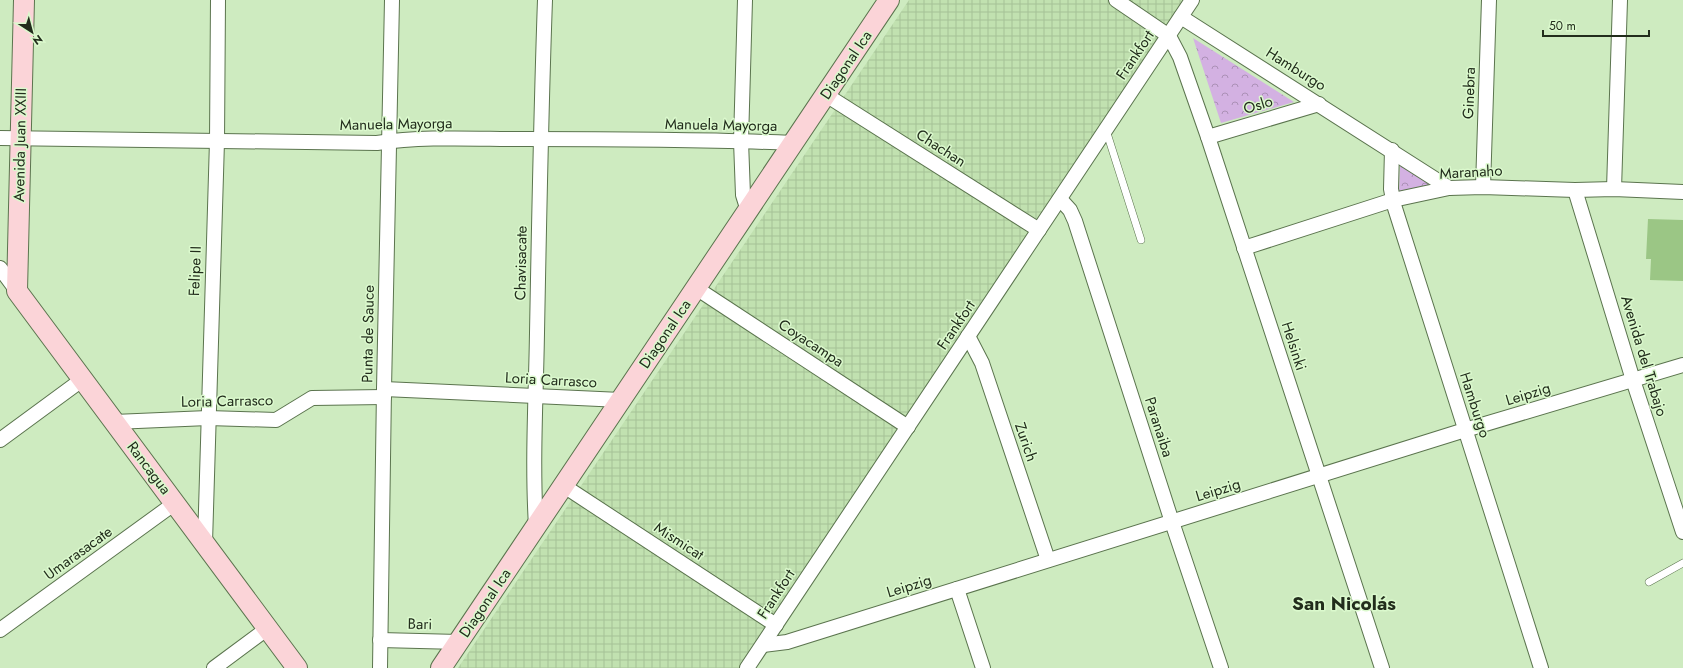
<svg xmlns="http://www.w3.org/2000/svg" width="1683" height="668" viewBox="0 0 1683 668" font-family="Jost,sans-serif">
	<defs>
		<pattern id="industrial-grid" width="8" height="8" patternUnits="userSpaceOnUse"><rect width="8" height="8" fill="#c1e1b0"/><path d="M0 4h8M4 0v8" fill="none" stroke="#a6c197"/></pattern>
		<pattern id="park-crowns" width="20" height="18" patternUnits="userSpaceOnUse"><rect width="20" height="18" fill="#d3b1e2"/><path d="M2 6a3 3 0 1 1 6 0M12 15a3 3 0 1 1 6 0" fill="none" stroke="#ab90b6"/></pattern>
	</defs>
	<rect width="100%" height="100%" fill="#ceebc0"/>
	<!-- industrial -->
	<path fill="url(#industrial-grid)" d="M 909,0 L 1188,0 L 741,668 L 458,668 Z"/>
	<!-- park -->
	<g fill="url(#park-crowns)">
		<path d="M 1193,38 L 1294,102 L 1221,123 Z"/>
		<path d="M 1400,165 L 1433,185 L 1399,194 Z"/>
	</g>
	<!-- building -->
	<path fill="#9bc685" d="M 1648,219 L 1683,220 L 1683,281 L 1650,280 L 1651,259 L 1646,259 Z"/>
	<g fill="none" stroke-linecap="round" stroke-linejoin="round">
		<defs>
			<g id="service">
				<path d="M 1106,130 L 1141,240"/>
				<path d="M 1649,582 L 1683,563"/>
			</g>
			<g id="minor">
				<path d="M 745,0 L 741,141 L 743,195 L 748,211"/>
				<path d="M 1116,0 L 1169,36 L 1180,57 L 1208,137 L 1382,668"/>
				<path d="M 1181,17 L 1449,188"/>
				<path d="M 826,95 L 1039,230"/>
				<path d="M 1208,137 L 1319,104"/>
				<path d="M 0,138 L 377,143 C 425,136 475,139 523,139 C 613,139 703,139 793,143"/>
				<path d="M 1392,150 L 1391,189 L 1394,205 L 1541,668"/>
				<path d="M 1483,187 L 1489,0"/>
				<path d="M 1614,189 L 1620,0"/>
				<path d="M 1575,190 L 1633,380 L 1683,532"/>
				<path d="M 1060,199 L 1070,210 L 1075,221 L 1172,522 L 1221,668"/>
				<path d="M 1244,248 L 1393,200 L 1449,188 L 1483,187 L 1575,190 L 1614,189 L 1683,192"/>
				<path d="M 0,268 L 17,291"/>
				<path d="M 696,288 L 908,427"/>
				<path d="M 968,336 L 982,363 L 1048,560"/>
				<path d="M 384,389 L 621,400"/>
				<path d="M 114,422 L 208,418 L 276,420 L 312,398 L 384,397"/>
				<path d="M 0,440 L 83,379"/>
				<path d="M 564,486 L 776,625"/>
				<path d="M 536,526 C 532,462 536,397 537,333 C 539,222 541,111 545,0"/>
				<path d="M 205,543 L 217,141 L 218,0"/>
				<path d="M 957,589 L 983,668"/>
				<path d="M 0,630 L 175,503"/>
				<path d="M 380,640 L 459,642"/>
				<path d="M 763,645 L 787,642 L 1465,430 L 1683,365"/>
				<path d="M 214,668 L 268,628"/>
				<path d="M 380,668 L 384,389 L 392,0"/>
				<path d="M 747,668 L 1192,0"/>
			</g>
			<g id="secondary">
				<path d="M 24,0 L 17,291 L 297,668"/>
				<path d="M 441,668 L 889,0"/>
			</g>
		</defs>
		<!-- service casing -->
		<use href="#service" stroke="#5b744e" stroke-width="8"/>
		<!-- minor casing -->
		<use href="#minor" stroke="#5b744e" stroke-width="16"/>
		<!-- secondary casing -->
		<use href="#secondary" stroke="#5b744e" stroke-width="22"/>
		<!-- service -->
		<use href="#service" stroke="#fff" stroke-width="7"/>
		<!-- minor -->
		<use href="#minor" stroke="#fff" stroke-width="14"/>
		<!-- secondary -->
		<use href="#secondary" stroke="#fbd4d8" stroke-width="20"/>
	</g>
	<g text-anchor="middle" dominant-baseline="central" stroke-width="3" stroke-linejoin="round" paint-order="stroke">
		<!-- street labels -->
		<g font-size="15" fill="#222d1c" stroke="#dbf9cd">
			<text transform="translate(1135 55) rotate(-56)">Frankfort</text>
			<text transform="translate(846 65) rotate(-56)">Diagonal Ica</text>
			<text transform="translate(1296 69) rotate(32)">Hamburgo</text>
			<text transform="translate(1469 93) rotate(-88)">Ginebra</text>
			<text transform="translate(1258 105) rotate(-17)">Oslo</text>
			<text transform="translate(396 124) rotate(-1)">Manuela Mayorga</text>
			<text transform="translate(721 125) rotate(1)">Manuela Mayorga</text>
			<text transform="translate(20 145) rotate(-89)">Avenida Juan XXIII</text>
			<text transform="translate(941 148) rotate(33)">Chachan</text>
			<text transform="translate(1471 172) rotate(-3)">Maranaho</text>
			<text transform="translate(521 263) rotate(-89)">Chavisacate</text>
			<text transform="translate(195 271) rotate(-88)">Felipe II</text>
			<text transform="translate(956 325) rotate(-56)">Frankfort</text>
			<text transform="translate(368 334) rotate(-89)">Punta de Sauce</text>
			<text transform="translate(665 334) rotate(-56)">Diagonal Ica</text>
			<text transform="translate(811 343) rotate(33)">Coyacampa</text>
			<text transform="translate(1294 346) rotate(72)">Helsinki</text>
			<text transform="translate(1644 356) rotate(73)">Avenida del Trabajo</text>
			<text transform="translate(551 380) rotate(3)">Loria Carrasco</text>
			<text transform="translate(1528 394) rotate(-17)">Leipzig</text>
			<text transform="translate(227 401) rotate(-1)">Loria Carrasco</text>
			<text transform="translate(1475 405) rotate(72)">Hamburgo</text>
			<text transform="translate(1159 427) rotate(72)">Paranaiba</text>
			<text transform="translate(1026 442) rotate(71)">Zurich</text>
			<text transform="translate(149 468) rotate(53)">Rancagua</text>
			<text transform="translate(1218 490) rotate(-17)">Leipzig</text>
			<text transform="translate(679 541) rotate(33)">Mismicat</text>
			<text transform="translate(78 553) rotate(-36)">Umarasacate</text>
			<text transform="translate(909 586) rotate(-17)">Leipzig</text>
			<text transform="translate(776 594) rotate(-57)">Frankfort</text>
			<text transform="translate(485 603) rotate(-56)">Diagonal Ica</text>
			<text transform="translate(420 624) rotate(1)">Bari</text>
		</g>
		<!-- district labels -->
		<g font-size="19" font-weight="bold" fill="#222d1c" stroke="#dbf9cd">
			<text x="1344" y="603">San Nicolás</text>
		</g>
	</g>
	<!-- north arrow -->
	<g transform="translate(32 32) rotate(144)" stroke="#dbf9cd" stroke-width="3" paint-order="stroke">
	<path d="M0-3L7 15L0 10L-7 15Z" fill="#222d1c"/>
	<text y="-6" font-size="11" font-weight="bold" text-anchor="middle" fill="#222d1c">N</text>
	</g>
	<!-- scale -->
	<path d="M1543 30v6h106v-6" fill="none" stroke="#222d1c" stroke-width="2"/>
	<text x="1549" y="30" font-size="12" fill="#222d1c" stroke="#dbf9cd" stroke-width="3" paint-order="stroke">50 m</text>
</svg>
